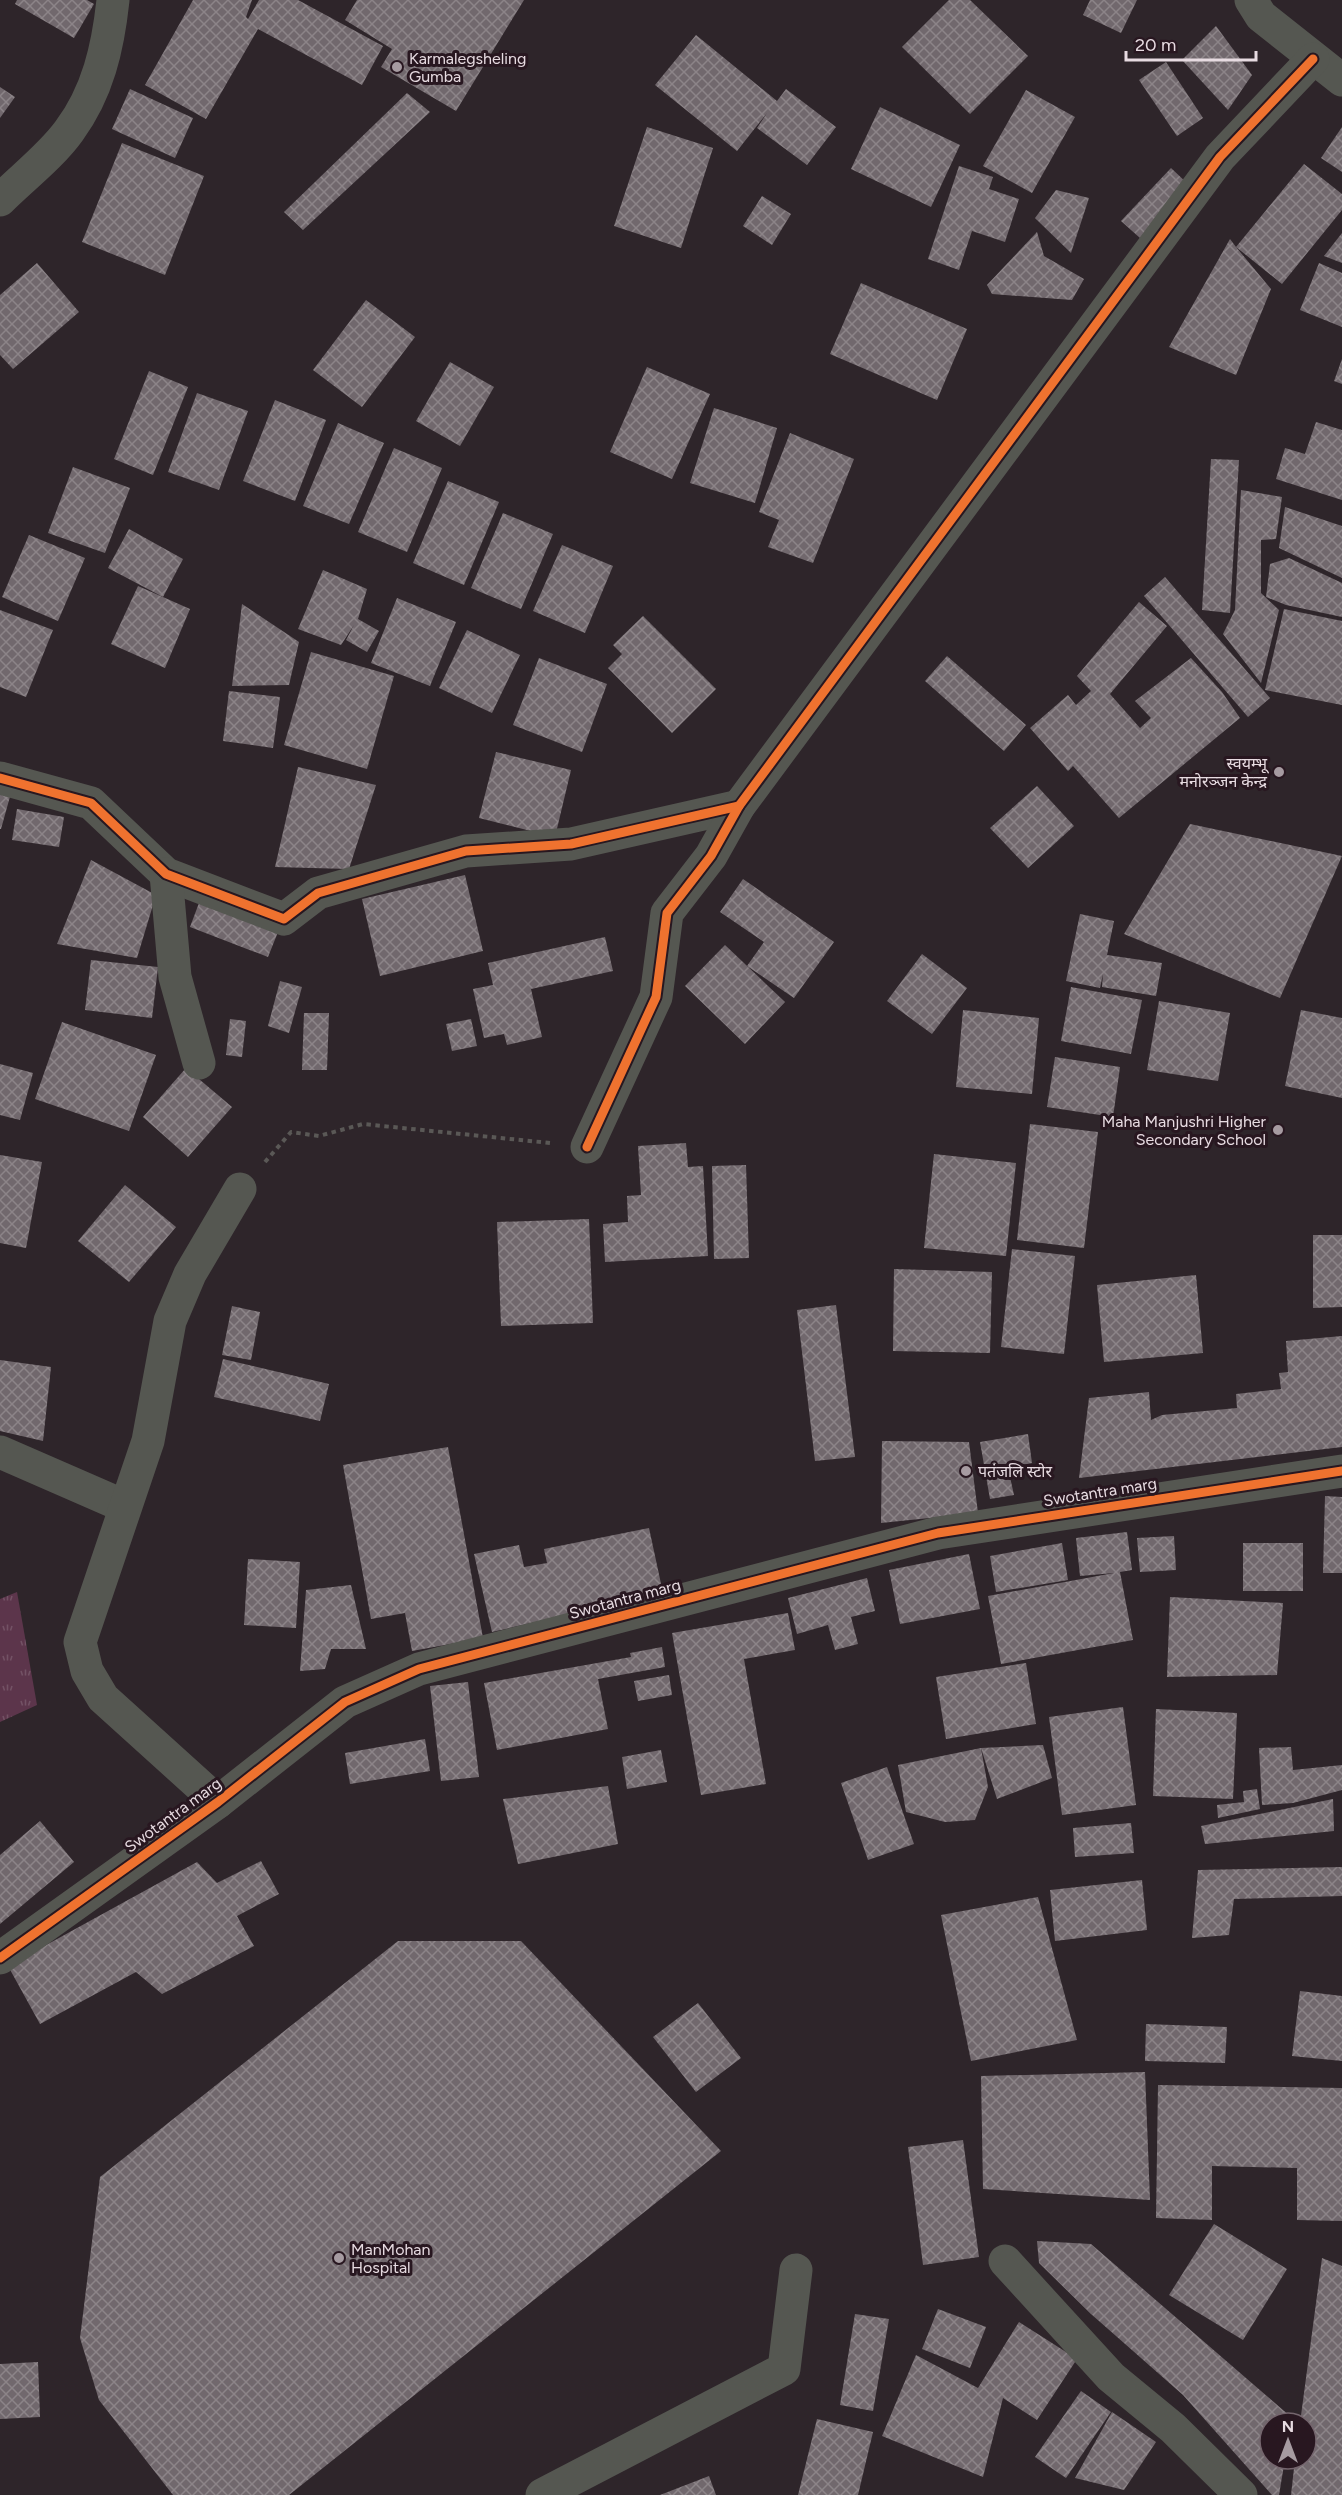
<svg xmlns="http://www.w3.org/2000/svg" width="1342" height="2495" viewBox="0 0 1342 2495" font-family="Figtree,'Noto Sans Devanagari',sans-serif">
	<defs>
		<pattern id="grass-tufts" width="24" height="20" patternUnits="userSpaceOnUse" patternTransform="scale(1.5)"><rect width="24" height="20" fill="#5c354b"/><path d="M3 7l-1-3M5 7V3M7 7l1-3M15 17l-1-3M17 17v-4M19 17l1-3" fill="none" stroke="#735265"/></pattern>
		<pattern id="building-cross-hatch" width="8" height="8" patternUnits="userSpaceOnUse" patternTransform="scale(1.5)"><rect width="8" height="8" fill="#71686d"/><path d="M0 0l8 8M0 8l8-8" fill="none" stroke="#8c8488"/></pattern>
	</defs>
	<rect width="100%" height="100%" fill="#2e252a"/>
	<!-- grass -->
	<path fill="url(#grass-tufts)" d="M 17,1592 L 37,1705 L 0,1722 L 0,1599 Z"/>
	<!-- building -->
	<g fill="url(#building-cross-hatch)">
		<path d="M 17,0 L 87,0 L 94,4 L 74,38 L 15,4 Z"/>
		<path d="M 193,0 L 252,0 L 246,17 L 248,19 L 259,0 L 298,0 L 383,46 L 362,85 L 258,29 L 206,119 L 145,85 Z"/>
		<path d="M 357,0 L 524,0 L 456,111 L 381,67 L 392,49 L 345,20 Z"/>
		<path d="M 949,0 L 970,0 L 1028,56 L 970,114 L 902,47 Z"/>
		<path d="M 1090,0 L 1137,0 L 1121,33 L 1083,15 Z"/>
		<path d="M 1216,26 L 1252,75 L 1228,110 L 1182,60 Z"/>
		<path d="M 696,35 L 777,101 L 786,89 L 836,127 L 807,165 L 757,128 L 767,113 L 737,151 L 655,85 Z"/>
		<path d="M 1166,62 L 1203,118 L 1177,136 L 1139,80 Z"/>
		<path d="M 0,87 L 15,97 L 0,118 Z"/>
		<path d="M 130,89 L 193,118 L 175,158 L 112,129 Z"/>
		<path d="M 1026,90 L 1075,117 L 1032,193 L 983,166 Z"/>
		<path d="M 407,93 L 430,112 L 303,230 L 284,212 Z"/>
		<path d="M 880,107 L 960,145 L 931,207 L 851,169 Z"/>
		<path d="M 647,127 L 713,148 L 681,248 L 614,226 Z"/>
		<path d="M 1342,127 L 1342,172 L 1321,158 Z"/>
		<path d="M 122,143 L 204,176 L 165,275 L 82,242 Z"/>
		<path d="M 1304,164 L 1342,194 L 1342,210 L 1282,284 L 1236,247 L 1271,289 L 1236,375 L 1169,347 L 1230,239 L 1236,247 Z"/>
		<path d="M 959,166 L 993,177 L 989,189 L 1019,199 L 1005,242 L 972,231 L 959,270 L 928,259 Z"/>
		<path d="M 1171,168 L 1189,185 L 1140,238 L 1121,221 Z"/>
		<path d="M 1056,190 L 1089,198 L 1071,253 L 1035,218 Z"/>
		<path d="M 762,196 L 791,214 L 772,245 L 743,226 Z"/>
		<path d="M 1037,232 L 1044,256 L 1084,279 L 1072,300 L 992,294 L 987,285 Z"/>
		<path d="M 1342,233 L 1342,263 L 1324,256 Z"/>
		<path d="M 37,263 L 79,312 L 13,369 L 0,355 L 0,295 Z"/>
		<path d="M 1319,263 L 1342,273 L 1342,327 L 1300,310 Z"/>
		<path d="M 861,283 L 967,329 L 937,400 L 830,354 Z"/>
		<path d="M 366,300 L 415,337 L 362,407 L 313,370 Z"/>
		<path d="M 1342,359 L 1342,384 L 1334,381 Z"/>
		<path d="M 450,362 L 494,387 L 460,446 L 416,421 Z"/>
		<path d="M 647,367 L 710,394 L 672,479 L 610,452 Z"/>
		<path d="M 149,371 L 188,387 L 153,475 L 114,459 Z"/>
		<path d="M 197,393 L 248,411 L 219,490 L 168,472 Z"/>
		<path d="M 275,400 L 326,420 L 295,501 L 243,481 Z"/>
		<path d="M 714,408 L 777,428 L 755,503 L 690,483 Z"/>
		<path d="M 1316,422 L 1342,430 L 1342,500 L 1276,479 L 1285,448 L 1305,454 Z"/>
		<path d="M 338,423 L 384,443 L 349,524 L 303,506 Z"/>
		<path d="M 790,433 L 854,459 L 813,563 L 768,547 L 779,520 L 759,512 Z"/>
		<path d="M 394,448 L 442,468 L 407,552 L 358,532 Z"/>
		<path d="M 1211,459 L 1239,460 L 1230,613 L 1202,610 Z"/>
		<path d="M 73,467 L 130,488 L 105,553 L 48,533 Z"/>
		<path d="M 448,481 L 499,502 L 464,585 L 413,563 Z"/>
		<path d="M 1241,490 L 1282,497 L 1276,539 L 1261,540 L 1261,593 L 1279,610 L 1261,683 L 1223,634 L 1235,610 Z"/>
		<path d="M 1285,507 L 1342,526 L 1342,578 L 1279,548 Z"/>
		<path d="M 503,513 L 553,534 L 521,609 L 471,588 Z"/>
		<path d="M 129,529 L 183,559 L 163,597 L 108,568 Z"/>
		<path d="M 29,535 L 85,558 L 58,621 L 2,597 Z"/>
		<path d="M 562,545 L 613,566 L 585,633 L 533,611 Z"/>
		<path d="M 1289,558 L 1342,583 L 1342,617 L 1286,605 L 1266,597 L 1270,564 Z"/>
		<path d="M 323,570 L 367,589 L 358,619 L 379,631 L 367,652 L 346,640 L 354,625 L 341,645 L 298,629 Z"/>
		<path d="M 1165,577 L 1270,698 L 1248,717 L 1144,596 Z"/>
		<path d="M 138,586 L 190,609 L 165,668 L 111,644 Z"/>
		<path d="M 397,598 L 456,622 L 430,686 L 371,663 Z"/>
		<path d="M 1139,602 L 1167,626 L 1110,694 L 1140,728 L 1151,718 L 1135,701 L 1191,658 L 1222,692 L 1240,718 L 1119,818 L 1073,766 L 1068,771 L 1030,728 L 1068,695 L 1076,705 L 1091,691 L 1077,676 Z"/>
		<path d="M 242,604 L 299,642 L 289,685 L 232,686 Z"/>
		<path d="M 1284,609 L 1342,621 L 1342,705 L 1265,690 Z"/>
		<path d="M 0,610 L 53,630 L 26,697 L 0,687 Z"/>
		<path d="M 643,616 L 716,689 L 672,733 L 608,668 L 622,654 L 613,645 Z"/>
		<path d="M 467,630 L 520,655 L 492,713 L 439,688 Z"/>
		<path d="M 311,652 L 394,676 L 367,769 L 284,745 Z"/>
		<path d="M 947,656 L 1026,725 L 1004,751 L 925,681 Z"/>
		<path d="M 539,658 L 607,684 L 582,752 L 513,725 Z"/>
		<path d="M 229,691 L 280,697 L 273,748 L 223,741 Z"/>
		<path d="M 496,752 L 571,770 L 555,837 L 479,818 Z"/>
		<path d="M 298,767 L 376,785 L 349,869 L 275,867 Z"/>
		<path d="M 1037,786 L 1074,826 L 1028,868 L 990,828 Z"/>
		<path d="M 0,790 L 11,793 L 1,829 L 0,829 Z"/>
		<path d="M 17,809 L 64,817 L 59,847 L 12,840 Z"/>
		<path d="M 1190,824 L 1342,856 L 1280,998 L 1124,934 Z"/>
		<path d="M 91,860 L 156,895 L 137,958 L 57,944 Z"/>
		<path d="M 465,875 L 483,951 L 380,976 L 362,899 Z"/>
		<path d="M 743,879 L 834,942 L 794,998 L 747,966 L 764,942 L 720,912 Z"/>
		<path d="M 199,903 L 278,932 L 268,957 L 190,927 Z"/>
		<path d="M 1080,914 L 1114,921 L 1107,955 L 1162,963 L 1156,996 L 1102,987 L 1103,974 L 1100,988 L 1066,981 Z"/>
		<path d="M 605,937 L 613,971 L 531,989 L 542,1037 L 507,1045 L 504,1034 L 484,1038 L 473,989 L 493,985 L 488,963 Z"/>
		<path d="M 725,945 L 785,1002 L 745,1044 L 685,986 Z"/>
		<path d="M 922,954 L 967,988 L 932,1034 L 887,1001 Z"/>
		<path d="M 91,960 L 158,967 L 152,1018 L 85,1010 Z"/>
		<path d="M 280,981 L 302,987 L 289,1033 L 268,1026 Z"/>
		<path d="M 1071,987 L 1142,1000 L 1131,1054 L 1061,1041 Z"/>
		<path d="M 1159,1001 L 1230,1013 L 1218,1081 L 1147,1070 Z"/>
		<path d="M 963,1010 L 1039,1018 L 1032,1094 L 956,1087 Z"/>
		<path d="M 1301,1010 L 1342,1018 L 1342,1098 L 1285,1086 Z"/>
		<path d="M 304,1013 L 329,1013 L 327,1070 L 302,1070 Z"/>
		<path d="M 230,1019 L 246,1021 L 242,1057 L 226,1055 Z"/>
		<path d="M 471,1019 L 477,1046 L 452,1051 L 446,1024 Z"/>
		<path d="M 62,1022 L 156,1055 L 129,1131 L 35,1099 Z"/>
		<path d="M 1055,1057 L 1120,1067 L 1113,1117 L 1047,1107 Z"/>
		<path d="M 0,1064 L 33,1073 L 20,1120 L 0,1115 Z"/>
		<path d="M 186,1068 L 232,1107 L 188,1157 L 143,1117 Z"/>
		<path d="M 1030,1124 L 1098,1132 L 1084,1248 L 1017,1240 Z"/>
		<path d="M 686,1143 L 688,1167 L 703,1166 L 708,1256 L 605,1262 L 603,1224 L 628,1222 L 627,1196 L 641,1195 L 638,1146 Z"/>
		<path d="M 934,1154 L 1016,1163 L 1006,1256 L 924,1248 Z"/>
		<path d="M 0,1155 L 42,1162 L 26,1248 L 0,1243 Z"/>
		<path d="M 746,1165 L 749,1258 L 714,1259 L 712,1166 Z"/>
		<path d="M 125,1185 L 176,1227 L 129,1282 L 78,1241 Z"/>
		<path d="M 589,1219 L 593,1323 L 501,1326 L 497,1222 Z"/>
		<path d="M 1313,1235 L 1342,1235 L 1342,1307 L 1313,1308 Z"/>
		<path d="M 1012,1249 L 1075,1256 L 1064,1354 L 1001,1347 Z"/>
		<path d="M 894,1269 L 992,1272 L 990,1353 L 893,1351 Z"/>
		<path d="M 1196,1275 L 1203,1353 L 1104,1362 L 1097,1285 Z"/>
		<path d="M 836,1305 L 855,1457 L 815,1461 L 797,1310 Z"/>
		<path d="M 232,1306 L 260,1312 L 251,1360 L 222,1355 Z"/>
		<path d="M 1342,1336 L 1342,1447 L 1079,1478 L 1089,1398 L 1149,1392 L 1151,1420 L 1162,1415 L 1237,1408 L 1236,1394 L 1281,1389 L 1279,1373 L 1288,1372 L 1286,1341 Z"/>
		<path d="M 223,1359 L 329,1384 L 320,1421 L 214,1397 Z"/>
		<path d="M 0,1360 L 51,1367 L 43,1441 L 0,1431 Z"/>
		<path d="M 1028,1434 L 1032,1463 L 1008,1468 L 1014,1495 L 990,1499 L 980,1442 Z"/>
		<path d="M 882,1441 L 969,1442 L 978,1513 L 881,1523 Z"/>
		<path d="M 448,1447 L 483,1638 L 412,1651 L 405,1613 L 371,1619 L 343,1465 Z"/>
		<path d="M 1325,1496 L 1342,1497 L 1342,1573 L 1323,1573 Z"/>
		<path d="M 649,1528 L 663,1593 L 492,1632 L 474,1554 L 519,1545 L 524,1567 L 547,1563 L 544,1549 Z"/>
		<path d="M 1127,1532 L 1132,1570 L 1120,1572 L 1133,1640 L 1001,1664 L 988,1596 L 1114,1573 L 1080,1576 L 1076,1538 Z"/>
		<path d="M 1174,1536 L 1176,1570 L 1140,1572 L 1137,1538 Z"/>
		<path d="M 1062,1543 L 1068,1580 L 996,1592 L 990,1556 Z"/>
		<rect x="1243" y="1543" width="60" height="48"/>
		<path d="M 969,1554 L 980,1609 L 900,1624 L 889,1570 Z"/>
		<path d="M 248,1559 L 300,1562 L 296,1628 L 244,1625 Z"/>
		<path d="M 867,1578 L 875,1611 L 851,1617 L 858,1644 L 835,1650 L 828,1625 L 797,1634 L 788,1598 Z"/>
		<path d="M 351,1585 L 366,1649 L 331,1649 L 325,1669 L 300,1671 L 306,1590 Z"/>
		<path d="M 1170,1597 L 1283,1603 L 1277,1675 L 1167,1677 Z"/>
		<path d="M 788,1613 L 795,1650 L 744,1659 L 766,1784 L 701,1795 L 672,1633 Z"/>
		<path d="M 662,1647 L 665,1667 L 598,1679 L 608,1729 L 497,1750 L 484,1683 L 631,1657 L 630,1653 Z"/>
		<path d="M 1026,1663 L 1036,1724 L 946,1739 L 936,1677 Z"/>
		<path d="M 669,1675 L 672,1695 L 638,1701 L 634,1681 Z"/>
		<path d="M 468,1682 L 479,1777 L 441,1781 L 430,1686 Z"/>
		<path d="M 1123,1707 L 1136,1805 L 1062,1815 L 1049,1717 Z"/>
		<path d="M 1156,1709 L 1237,1713 L 1233,1799 L 1153,1796 Z"/>
		<path d="M 425,1739 L 430,1771 L 350,1784 L 345,1753 Z"/>
		<path d="M 1043,1745 L 1052,1778 L 997,1799 L 981,1748 Z"/>
		<path d="M 1291,1747 L 1293,1770 L 1342,1765 L 1342,1790 L 1293,1803 L 1262,1805 L 1259,1748 Z"/>
		<path d="M 981,1748 L 988,1787 L 975,1820 L 945,1822 L 906,1812 L 898,1765 Z"/>
		<path d="M 661,1750 L 667,1782 L 627,1789 L 622,1757 Z"/>
		<path d="M 887,1767 L 914,1844 L 868,1860 L 841,1783 Z"/>
		<path d="M 608,1786 L 618,1844 L 518,1864 L 503,1799 Z"/>
		<path d="M 1257,1789 L 1260,1809 L 1218,1818 L 1217,1805 L 1244,1802 L 1243,1791 Z"/>
		<path d="M 1333,1799 L 1334,1831 L 1205,1844 L 1201,1826 Z"/>
		<path d="M 40,1821 L 74,1862 L 0,1924 L 0,1855 Z"/>
		<path d="M 1131,1823 L 1134,1853 L 1075,1857 L 1073,1828 Z"/>
		<path d="M 261,1861 L 279,1894 L 237,1916 L 254,1946 L 162,1994 L 136,1972 L 40,2024 L 8,1966 L 197,1862 L 217,1883 Z"/>
		<path d="M 1342,1867 L 1342,1896 L 1234,1899 L 1229,1935 L 1192,1938 L 1198,1870 Z"/>
		<path d="M 1142,1880 L 1147,1930 L 1055,1941 L 1050,1890 Z"/>
		<path d="M 1038,1897 L 1077,2040 L 971,2061 L 941,1915 Z"/>
		<path d="M 398,1941 L 521,1941 L 721,2151 L 289,2495 L 173,2495 L 99,2400 L 80,2338 L 100,2177 Z"/>
		<path d="M 1300,1991 L 1342,1996 L 1342,2061 L 1292,2056 Z"/>
		<path d="M 698,2003 L 741,2058 L 696,2092 L 653,2037 Z"/>
		<path d="M 1146,2024 L 1227,2027 L 1225,2063 L 1145,2061 Z"/>
		<path d="M 1145,2072 L 1150,2200 L 983,2189 L 981,2076 Z"/>
		<path d="M 1158,2085 L 1342,2088 L 1342,2221 L 1297,2220 L 1297,2168 L 1212,2166 L 1212,2220 L 1156,2218 Z"/>
		<path d="M 963,2140 L 979,2257 L 923,2265 L 908,2147 Z"/>
		<path d="M 1214,2224 L 1287,2269 L 1243,2340 L 1169,2295 Z"/>
		<path d="M 1037,2241 L 1091,2244 L 1291,2417 L 1290,2423 L 1270,2423 L 1270,2459 L 1285,2459 L 1279,2495 L 1272,2495 L 1183,2395 L 1091,2314 L 1039,2263 Z"/>
		<path d="M 1322,2258 L 1342,2266 L 1342,2495 L 1291,2495 L 1295,2459 L 1306,2459 L 1306,2423 L 1300,2423 Z"/>
		<path d="M 938,2309 L 986,2327 L 970,2368 L 922,2349 Z"/>
		<path d="M 855,2314 L 889,2319 L 873,2411 L 840,2405 Z"/>
		<path d="M 1019,2322 L 1077,2359 L 1037,2420 L 1003,2398 L 983,2477 L 882,2436 L 916,2355 L 978,2388 Z"/>
		<path d="M 38,2362 L 40,2417 L 0,2419 L 0,2364 Z"/>
		<path d="M 1081,2391 L 1111,2412 L 1066,2478 L 1035,2457 Z"/>
		<path d="M 1112,2412 L 1156,2442 L 1124,2490 L 1075,2478 Z"/>
		<path d="M 817,2419 L 873,2432 L 858,2495 L 798,2495 Z"/>
		<path d="M 709,2476 L 716,2495 L 660,2495 Z"/>
	</g>
	<g fill="none" stroke-linecap="round" stroke-linejoin="round">
		<!-- path -->
		<path stroke="#5a5856" stroke-width="4" stroke-dasharray="4.5 4.5" stroke-linecap="butt" d="M 265,1162 L 291,1132 L 319,1136 L 363,1124 L 550,1143"/>
		<!-- minor -->
		<g stroke="#555751" stroke-width="33">
			<path d="M 1251,0 L 1261,16 L 1342,80"/>
			<path d="M 0,200 C 22,178 51,156 69,131 C 98,92 108,47 113,0"/>
			<path d="M 0,778 L 91,803 L 166,874 L 284,919 L 318,893 L 466,851 L 571,844 L 739,806"/>
			<path d="M 166,874 L 175,977 L 199,1063"/>
			<path d="M 587,1147 L 656,997 L 667,913 L 711,856 L 739,806 L 1220,157 L 1313,59"/>
			<path d="M 0,1452 L 124,1506"/>
			<path d="M 218,1802 L 103,1698 L 87,1671 L 80,1642 L 148,1441 L 170,1321 L 190,1274 L 240,1189"/>
			<path d="M 0,1958 L 218,1802 L 345,1702 L 419,1669 L 938,1533 L 1342,1471"/>
			<path d="M 1005,2261 L 1111,2377 L 1173,2428 L 1241,2495"/>
			<path d="M 542,2495 L 784,2369 L 796,2270"/>
		</g>
		<defs>
			<g id="cycleway">
				<path d="M 0,778 L 91,803 L 166,874 L 284,919 L 318,893 L 466,851 L 571,844 L 739,806"/>
				<path d="M 587,1147 L 656,997 L 667,913 L 711,856 L 739,806 L 1220,157 L 1313,59"/>
				<path d="M 0,1958 L 218,1802 L 345,1702 L 419,1669 L 938,1533 L 1342,1471"/>
			</g>
		</defs>
		<!-- cycleway casing -->
		<use href="#cycleway" stroke="#281720" stroke-width="13"/>
		<!-- cycleway -->
		<use href="#cycleway" stroke="#ef722f" stroke-width="9"/>
	</g>
	<!-- markers -->
	<g fill="#a69ba1" stroke="#281720" stroke-width="2">
		<circle cx="397" cy="67" r="6"/>
		<circle cx="1279" cy="772" r="6"/>
		<circle cx="1278" cy="1130" r="6"/>
		<circle cx="966" cy="1471" r="6"/>
		<circle cx="339" cy="2258" r="6"/>
	</g>
	<g text-anchor="middle" dominant-baseline="central" stroke-width="6" stroke-linejoin="round" paint-order="stroke">
		<!-- poi labels -->
		<g font-size="16" fill="#e7dbe1" stroke="#281720" text-anchor="start">
			<text x="409" y="58">Karmalegsheling<tspan x="409" dy="18">Gumba</tspan></text>
			<text x="1267" y="763" text-anchor="end">स्वयम्भू<tspan x="1267" dy="18">मनोरञ्जन केन्द्र</tspan></text>
			<text x="1266" y="1121" text-anchor="end">Maha Manjushri Higher<tspan x="1266" dy="18">Secondary School</tspan></text>
			<text x="978" y="1471">पतंजलि स्टोर</text>
			<text x="351" y="2249">ManMohan<tspan x="351" dy="18">Hospital</tspan></text>
		</g>
		<!-- street labels -->
		<g font-size="16" fill="#e7dbe1" stroke="#281720">
			<text transform="translate(1100 1492) rotate(-9)">Swotantra marg</text>
			<text transform="translate(625 1599) rotate(-15)">Swotantra marg</text>
			<text transform="translate(173 1815) rotate(-36)">Swotantra marg</text>
		</g>
	</g>
	<!-- north arrow -->
	<g transform="translate(1288 2441)"><circle r="28" fill="#281720" stroke="#74656d" stroke-width="1.5"/>
	<path d="M0-4.5L10 22L0 15L-10 22Z" fill="#a69ba1"/>
	<text y="-9" font-size="16" font-weight="bold" text-anchor="middle" fill="#e7dbe1">N</text>
	</g>
	<!-- scale -->
	<path d="M1126 51v9h130v-9" fill="none" stroke="#e7dbe1" stroke-width="3"/>
	<text x="1135" y="51" font-size="18" fill="#e7dbe1" stroke="#281720" stroke-width="4.5" paint-order="stroke">20 m</text>
</svg>
